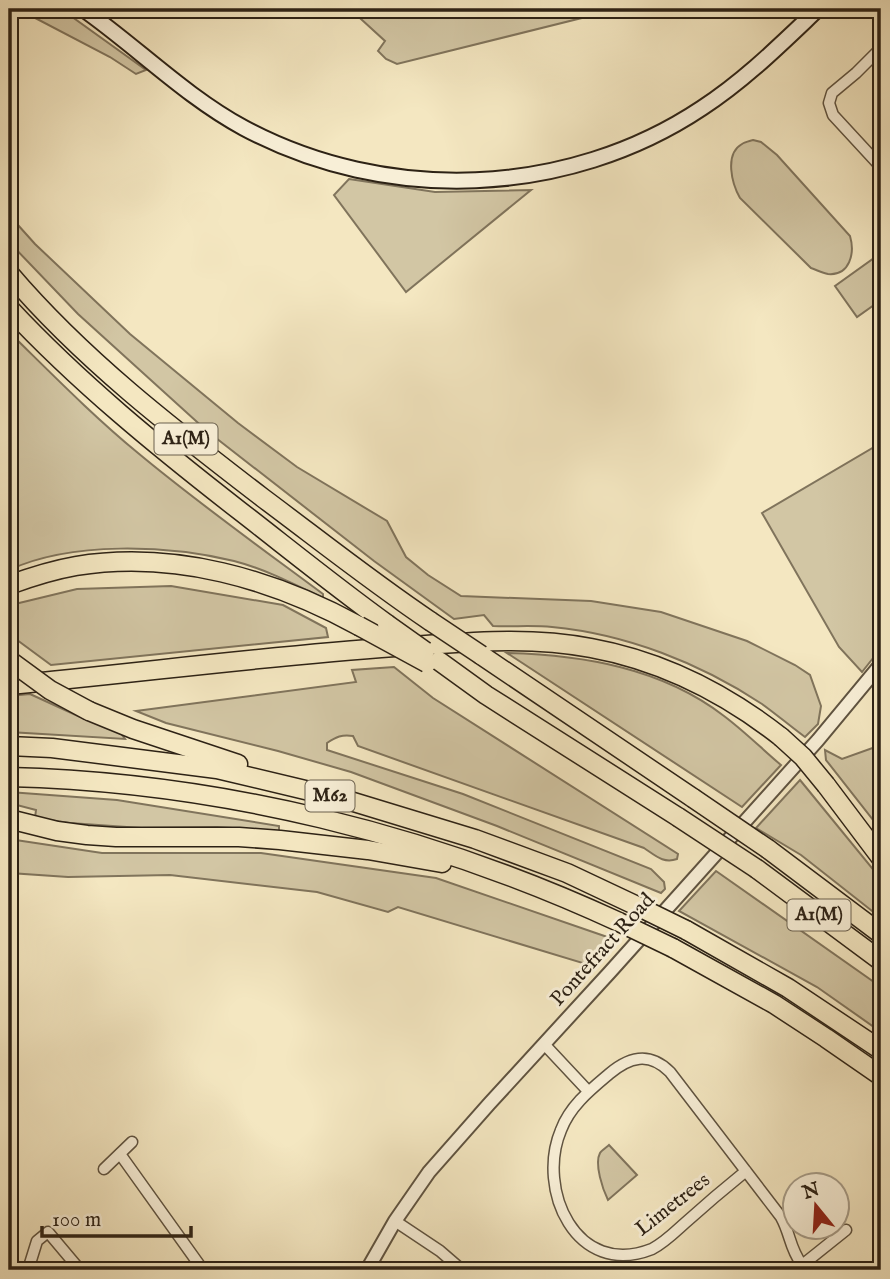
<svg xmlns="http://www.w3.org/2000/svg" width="890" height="1279" viewBox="0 0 890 1279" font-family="'IM FELL English',serif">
	<rect width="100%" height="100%" fill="#f4e7c1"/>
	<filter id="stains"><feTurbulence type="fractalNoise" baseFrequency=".00286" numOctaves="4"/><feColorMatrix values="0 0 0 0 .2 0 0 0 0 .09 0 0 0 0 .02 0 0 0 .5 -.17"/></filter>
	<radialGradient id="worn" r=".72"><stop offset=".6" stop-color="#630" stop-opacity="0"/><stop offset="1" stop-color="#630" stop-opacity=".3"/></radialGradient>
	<!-- green -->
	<g fill="#d2c6a4" stroke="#80745c" stroke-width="2">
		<path d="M 18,9 L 61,9 L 146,70 L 136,74 L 110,57 Z"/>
		<path d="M 350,9 L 618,9 L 397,64 L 386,59 L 378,51 L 385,41 Z"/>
		<path d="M 753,140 L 761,142 L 777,155 L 850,236 C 855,253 850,276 828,274 C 822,273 817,270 811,268 L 740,198 C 732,184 724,154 742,144 C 743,143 752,140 753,140 Z"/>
		<path d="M 349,179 L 435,192 L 531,190 L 406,292 L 334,195 Z"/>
		<path d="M 9,215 L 35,244 L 130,334 L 238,423 L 297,467 L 387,521 L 406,557 L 428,575 L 461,596 L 591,601 L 661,612 L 747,641 L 795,665 L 810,675 L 821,706 L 818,724 L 805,737 C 790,726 776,714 762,704 C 700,663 626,634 552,627 C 532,625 512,627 493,626 L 484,615 L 454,619 L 374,561 L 207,431 L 78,314 L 9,242 Z"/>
		<path d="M 881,253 L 881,300 L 857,317 L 835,286 Z"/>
		<path d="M 9,332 C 51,373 93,416 138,453 C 198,503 261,548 323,594 L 323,598 C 294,584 265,569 234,561 C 167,545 72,541 9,570 Z"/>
		<path d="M 881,443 L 881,648 L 862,672 L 839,647 L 762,513 Z"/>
		<path d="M 171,586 L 283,605 L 326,628 L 328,637 L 51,665 L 9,634 L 9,606 L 15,604 L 77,589 Z"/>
		<path d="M 507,653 C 583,655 662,668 724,716 C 744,731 762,749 781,765 L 742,807 Z"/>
		<path d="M 394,667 L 433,698 L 678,854 L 677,859 C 663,864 655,855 644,848 L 358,746 L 353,736 C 342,734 336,737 327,743 L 327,750 L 463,794 L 651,869 L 664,882 L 665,889 L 661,893 L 497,826 L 351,772 L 278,751 L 166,723 L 136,711 L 356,682 L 352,670 Z"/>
		<path d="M 30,694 L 78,716 L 120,732 L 125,739 L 9,732 L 9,696 Z"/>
		<path d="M 881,745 L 881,830 L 826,760 L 825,750 L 842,759 Z"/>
		<path d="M 800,780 L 881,879 L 881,918 L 801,855 L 756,828 Z"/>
		<path d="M 9,792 L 117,800 L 279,826 L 279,831 L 217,827 L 141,828 L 70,823 L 35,818 L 36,810 L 9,803 Z"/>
		<path d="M 9,839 L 102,853 L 261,853 L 436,878 L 616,940 L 589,965 L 398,907 L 388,912 L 317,892 L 170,875 L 68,877 L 10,873 Z"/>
		<path d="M 716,871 L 881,987 L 881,1032 L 817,987 L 679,911 Z"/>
		<path d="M 609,1145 L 637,1175 L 608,1200 C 603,1190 594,1164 600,1153 C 602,1150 607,1147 609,1145 Z"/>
	</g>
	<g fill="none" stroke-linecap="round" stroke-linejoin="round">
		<defs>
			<g id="minor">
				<path d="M 881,48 L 856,73 L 832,93 L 829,103 L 833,115 L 881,167"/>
				<path d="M 544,1044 L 588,1091"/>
				<path d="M 120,1154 L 203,1270"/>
				<path d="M 104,1169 L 132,1142"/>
				<path d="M 746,1171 C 725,1188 705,1205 685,1223 C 675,1232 664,1243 652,1249 C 576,1279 536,1189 561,1130 C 570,1106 590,1090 609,1074 C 629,1057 649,1051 670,1072 L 781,1217 C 791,1235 789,1247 802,1265"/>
				<path d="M 395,1221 L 440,1251 L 462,1270"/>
				<path d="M 28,1270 L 37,1241 L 48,1232 L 80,1270"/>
				<path d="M 796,1270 L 846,1230"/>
			</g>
			<path id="tertiary" d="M 367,1270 L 395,1221 L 429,1172 L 489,1104 L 610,972 L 818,740 L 881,664"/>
			<path id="secondary" d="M 83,9 C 137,47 185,96 244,128 C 386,204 567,198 702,108 C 745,80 781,44 818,9"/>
			<g id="motorway">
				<path d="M 9,273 C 82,359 173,429 263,498 C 318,539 372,582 430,621"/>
				<path d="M 9,308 C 79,383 159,448 240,511 C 289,549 337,588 387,624"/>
				<path d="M 9,585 C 31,577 53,570 76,566 C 174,550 273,579 359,626"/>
				<path d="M 481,655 L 693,798"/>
				<path d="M 439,661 L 486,695 L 678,817"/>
				<path d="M 9,685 C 138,673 266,656 395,647 C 460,643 526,635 591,648 C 662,661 725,693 781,737"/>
				<path d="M 89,711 L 133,729 L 238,764"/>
				<path d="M 9,746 L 52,748 L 217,769 L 347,800 L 475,839 L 567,873 L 637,906"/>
				<path d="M 9,777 C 219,782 429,834 619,922"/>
				<path d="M 826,785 L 881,858"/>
				<path d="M 9,819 L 57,831 L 87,835 L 116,837 L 239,837 L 280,840 L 368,850 L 442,863"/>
				<path d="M 768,849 L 881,934"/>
				<path d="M 757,869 L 881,961"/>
				<path d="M 686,930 L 788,988 L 881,1050"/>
				<path d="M 673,948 L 774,1004 L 826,1038 L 881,1076"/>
			</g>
		</defs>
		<!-- minor casing -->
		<use href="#minor" stroke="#5f5340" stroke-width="13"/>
		<!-- tertiary casing -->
		<use href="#tertiary" stroke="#5f5340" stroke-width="16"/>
		<!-- secondary casing -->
		<use href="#secondary" stroke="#2d2215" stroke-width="18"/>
		<!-- motorway casing -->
		<use href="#motorway" stroke="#2d2215" stroke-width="21"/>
		<!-- minor -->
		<use href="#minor" stroke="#f8efd7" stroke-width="10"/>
		<!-- tertiary -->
		<use href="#tertiary" stroke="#f8efd7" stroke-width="12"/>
		<!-- secondary -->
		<use href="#secondary" stroke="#f8efd7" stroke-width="14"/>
		<!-- motorway -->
		<use href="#motorway" stroke="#f4e7c1" stroke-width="18"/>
		<defs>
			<g id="motorway-bridge">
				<path d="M 430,621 L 481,655"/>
				<path d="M 387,624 L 425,651"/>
				<path d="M 359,626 L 427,663"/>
				<path d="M 9,660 L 50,690 L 89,711"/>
				<path d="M 781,737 L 803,757 L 826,785"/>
				<path d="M 693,798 L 768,849"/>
				<path d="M 678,817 L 757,869"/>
				<path d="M 637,906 L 686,930"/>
				<path d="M 619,922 L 673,948"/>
			</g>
		</defs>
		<!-- motorway-bridge casing -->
		<use href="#motorway-bridge" stroke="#2d2215" stroke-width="21" stroke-linecap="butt"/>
		<!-- motorway-bridge -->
		<use href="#motorway-bridge" stroke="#f4e7c1" stroke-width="18"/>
	</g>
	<g text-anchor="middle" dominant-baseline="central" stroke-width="6" stroke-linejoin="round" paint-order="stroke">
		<!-- shield labels -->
		<g fill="#f8efd7" stroke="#6a604f" stroke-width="2">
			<rect x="154.5" y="423.5" width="63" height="31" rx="5"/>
			<rect x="305.5" y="780.5" width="49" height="31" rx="5"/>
			<rect x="787.5" y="899.5" width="63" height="31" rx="5"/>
		</g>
		<g font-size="19" font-weight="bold" fill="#2d2215">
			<text x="186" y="439">A1(M)</text>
			<text x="330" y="796">M62</text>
			<text x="819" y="915">A1(M)</text>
		</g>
		<!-- street labels -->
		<g font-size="21" fill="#2d2215" stroke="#f8efd7">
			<text transform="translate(603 950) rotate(-48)">Pontefract Road</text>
			<text transform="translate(673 1205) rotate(-38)">Limetrees</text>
		</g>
	</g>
	<!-- margin -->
	<rect width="890" height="1279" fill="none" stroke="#f4e7c1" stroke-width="35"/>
	<rect x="10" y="10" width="869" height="1258" fill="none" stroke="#2d2215" stroke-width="3.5"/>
	<rect x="18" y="18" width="855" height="1244" fill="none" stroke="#2d2215" stroke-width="2"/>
	<!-- north arrow -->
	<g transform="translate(816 1206) rotate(342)"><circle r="33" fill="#f8efd7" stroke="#a79d89" stroke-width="2"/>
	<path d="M0-5L12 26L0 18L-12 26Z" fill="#8f2418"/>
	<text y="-10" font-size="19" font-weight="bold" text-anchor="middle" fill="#2d2215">N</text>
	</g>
	<!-- scale -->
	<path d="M42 1226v10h149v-10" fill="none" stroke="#2d2215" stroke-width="3.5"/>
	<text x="52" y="1226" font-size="21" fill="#2d2215" stroke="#f8efd7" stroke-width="5" paint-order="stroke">100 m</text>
	<rect width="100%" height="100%" filter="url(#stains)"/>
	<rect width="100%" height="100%" fill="url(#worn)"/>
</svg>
